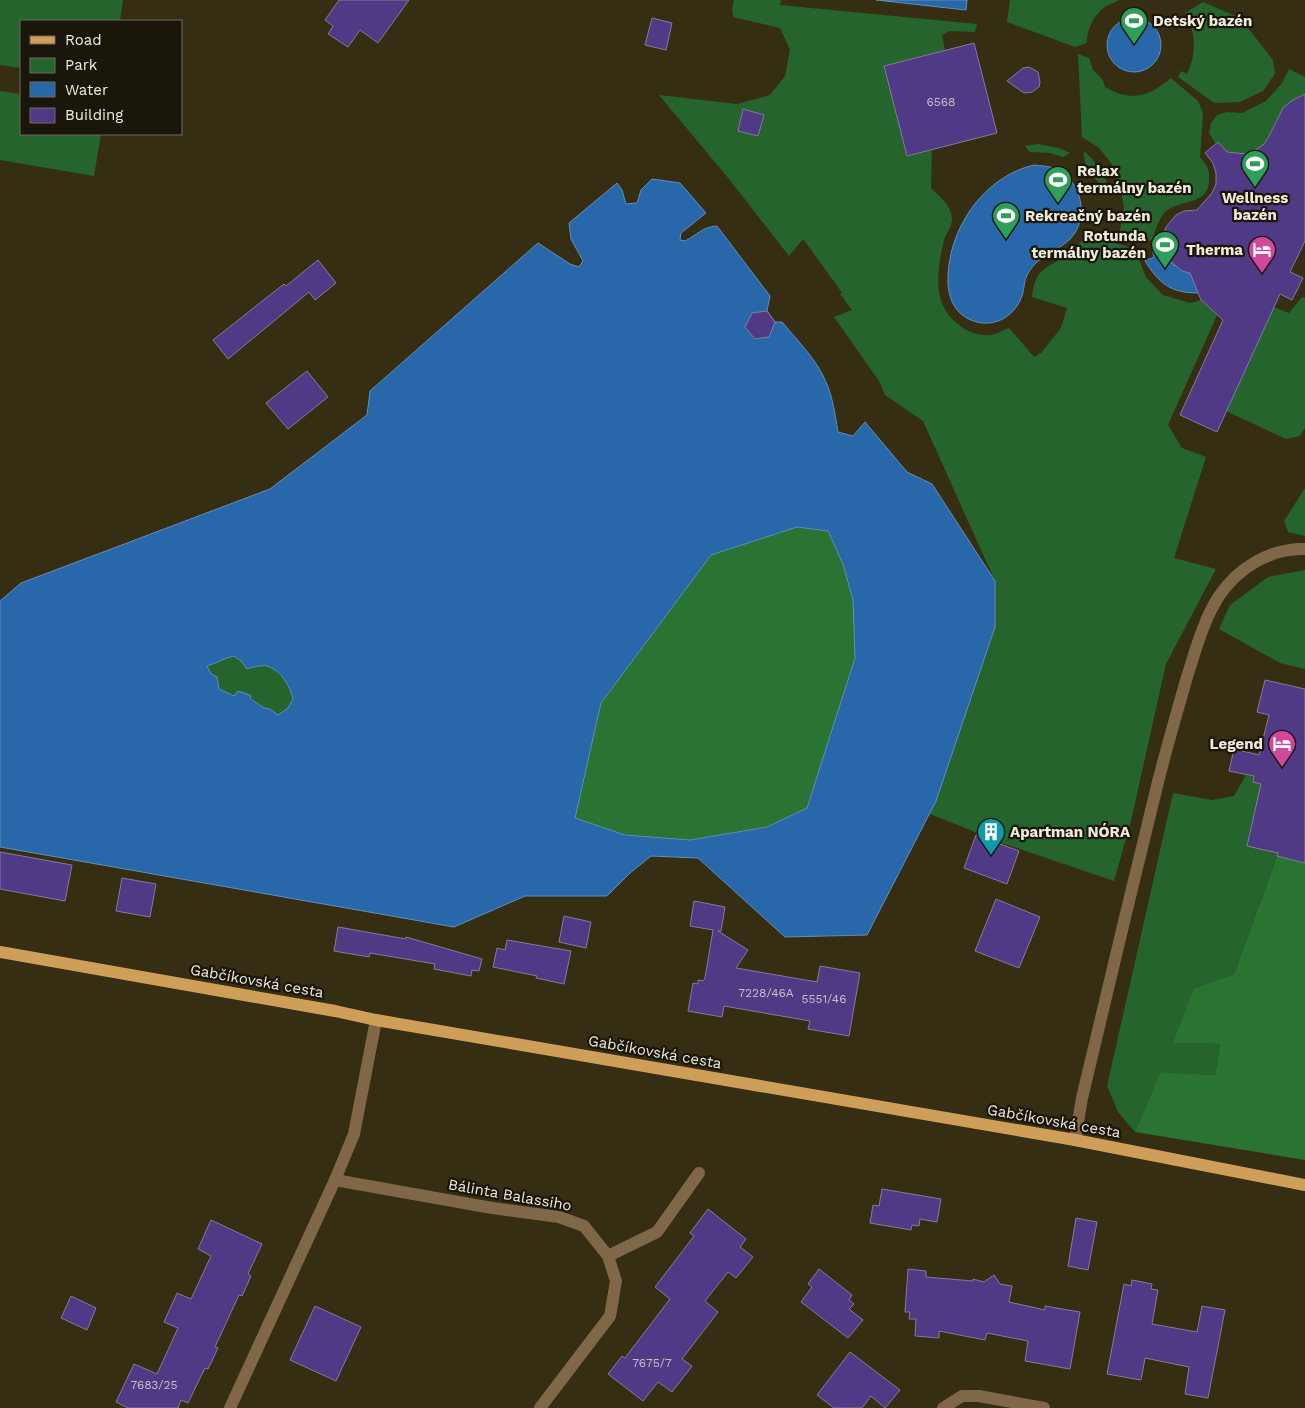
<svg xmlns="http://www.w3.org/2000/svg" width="1305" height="1408" viewBox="0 0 1305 1408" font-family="'Work Sans',sans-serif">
	<rect width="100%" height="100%" fill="#352e13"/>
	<!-- green -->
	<g fill="#25642d">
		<path d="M 0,0 L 123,0 L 120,21 L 21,21 L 21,68 L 0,65 Z"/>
		<path d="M 734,0 L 781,0 L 780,5 L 977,24 L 975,32 L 950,31 L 942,35 L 945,50 L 884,66 L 907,156 L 932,150 L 931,188 C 939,196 952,206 952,219 C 952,226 946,234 944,240 C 937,271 931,304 959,325 C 967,332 980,336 991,335 C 997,334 1003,330 1009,328 L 1034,357 L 1041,353 L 1061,328 L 1067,308 L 1032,297 C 1035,265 1051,268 1071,252 C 1078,247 1081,239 1088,235 L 1126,246 L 1136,252 L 1146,277 L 1163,295 L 1190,303 L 1201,300 L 1217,315 L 1168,425 L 1182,448 L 1206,457 L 1174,558 L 1216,569 L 1166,664 L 1131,821 L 1114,881 L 1005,844 L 930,814 L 936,801 L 995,627 L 995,581 L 923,421 L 885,395 L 879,381 L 834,317 L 852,310 L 840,294 L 842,293 L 838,287 L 803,239 L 789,256 L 729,179 L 659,95 L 737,104 L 770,95 L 785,76 L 790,50 L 780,28 L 733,17 L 732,9 Z"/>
		<path d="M 1010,0 L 1120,0 C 1115,2 1109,4 1105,7 C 1094,14 1086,31 1087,43 L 1075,47 L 1007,22 Z"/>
		<path d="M 1203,2 L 1240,18 L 1273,60 L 1275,74 L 1263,91 L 1240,102 L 1214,103 L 1178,77 L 1181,71 L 1187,74 C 1197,53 1196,33 1185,13 Z"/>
		<path d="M 1078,54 L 1089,58 L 1093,70 L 1103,80 L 1105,87 C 1132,102 1148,97 1171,78 L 1198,101 L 1203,113 L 1200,157 C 1207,165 1210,170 1209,181 C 1208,206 1179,199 1165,212 C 1159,219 1155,231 1152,240 L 1135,243 L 1119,237 L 1124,208 L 1121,190 L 1111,163 L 1099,148 L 1082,137 Z"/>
		<path d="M 1289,69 L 1305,77 L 1305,95 C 1269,104 1278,148 1246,154 C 1241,155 1233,153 1227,152 L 1219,143 L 1216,144 L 1209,133 L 1211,123 L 1217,115 L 1227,112 L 1242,113 L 1266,101 L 1282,83 Z"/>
		<path d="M 0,91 L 21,94 L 21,134 L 101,134 L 94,176 L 0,160 Z"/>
		<path d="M 1038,144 L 1059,148 L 1070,153 L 1063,157 L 1050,153 L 1030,152 L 1025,146 Z"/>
		<path d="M 1084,151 C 1095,161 1102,171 1108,185 L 1103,186 C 1093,179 1082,163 1084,151 Z"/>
		<path d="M 1302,297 L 1305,298 L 1305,428 L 1300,436 L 1286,439 L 1226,411 L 1274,307 L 1289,313 Z"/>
		<path d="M 1305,488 L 1305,536 L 1288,532 L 1284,521 Z"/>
		<path d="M 1305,570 L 1305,669 L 1280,663 L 1219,629 L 1230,605 L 1268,577 Z"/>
		<path d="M 234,656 L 241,661 L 247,669 C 253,667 260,664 267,666 C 281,670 290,686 293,699 L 288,708 L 278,715 L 270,709 L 264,708 L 251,698 L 235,697 L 219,689 L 217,677 L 211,674 L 207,666 C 217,663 224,658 234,656 Z"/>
		<path d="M 1246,775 L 1254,777 L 1253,782 L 1261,784 L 1278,853 L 1234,974 L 1194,988 L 1174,1043 L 1220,1044 L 1215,1075 L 1160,1072 L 1135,1132 L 1118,1112 L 1107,1086 L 1173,793 L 1212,800 L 1234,796 Z"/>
	</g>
	<!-- forest -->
	<g fill="#297333">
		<path d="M 797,527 L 828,531 L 843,564 L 853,600 L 855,658 L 807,808 L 767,827 L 690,840 L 625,835 L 575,818 L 601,703 L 711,555 Z"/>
		<path d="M 1277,856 L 1305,863 L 1305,1160 L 1135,1132 L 1160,1072 L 1215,1075 L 1220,1044 L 1173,1043 L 1194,988 L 1234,974 Z"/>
	</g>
	<!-- water -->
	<g fill="#2867a9" stroke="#648fb8" fill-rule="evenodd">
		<path d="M 876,0 L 967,0 L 966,10 Z"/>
		<circle cx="1134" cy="45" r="27"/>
		<path d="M 1034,165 C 1041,166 1050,166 1056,169 C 1082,181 1090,219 1070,239 C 1059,250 1044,254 1034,265 C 1022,279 1026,283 1022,296 C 1014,318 992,329 971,320 C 956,314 949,300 948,284 C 946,232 982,177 1034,165 Z"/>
		<path d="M 652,179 L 680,183 L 706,213 L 681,233 L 680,240 L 685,241 C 697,235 702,227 717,226 L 770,296 L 767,311 L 775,322 L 782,322 C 797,340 817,360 826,382 C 833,398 835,415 838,432 L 853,436 L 865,422 L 907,472 L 932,484 L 995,581 L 995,627 L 936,801 L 867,935 L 785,937 L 698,858 L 651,856 L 630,873 L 607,896 L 525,896 L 454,927 L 0,847 L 0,601 L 21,583 L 270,489 L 367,415 L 370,391 L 538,243 L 570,264 L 579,267 L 583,261 L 571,239 L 569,223 L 617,183 L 622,190 L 626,204 L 637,203 L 641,190 ZM 797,527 L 828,531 L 843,564 L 853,600 L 855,658 L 807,808 L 767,827 L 690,840 L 625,835 L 575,818 L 601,703 L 711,555 ZM 234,656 L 241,661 L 247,669 C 253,667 260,665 267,666 C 281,670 290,686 293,699 L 288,708 L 278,715 L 270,709 L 264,708 L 251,699 L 250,695 L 238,691 L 234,696 L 219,689 L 217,677 L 211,674 L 207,666 C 217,663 224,658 234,656 Z"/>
		<path d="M 1164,247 L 1169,260 L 1174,266 L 1180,258 L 1186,262 L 1181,270 L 1190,273 L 1199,273 L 1198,293 C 1170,293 1159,283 1145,261 L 1154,257 L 1152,249 Z"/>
	</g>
	<!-- building -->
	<g fill="#503985" stroke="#837d99">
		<path d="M 339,0 L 409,0 L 378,43 L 360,30 L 348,47 L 328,34 L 333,26 L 325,20 Z"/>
		<path d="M 652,18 L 672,23 L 666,50 L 645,45 Z"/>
		<path d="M 974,43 L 997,133 L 907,156 L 884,66 Z"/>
		<path d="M 1029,67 L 1038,72 L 1040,82 L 1039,87 L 1032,92 L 1024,93 L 1007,81 L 1023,68 Z"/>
		<path d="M 1305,94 L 1305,241 L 1290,272 L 1303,278 L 1292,300 L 1280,294 L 1217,432 L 1180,415 L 1223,320 L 1201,300 L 1190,273 L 1182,271 L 1169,260 L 1162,244 L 1163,235 L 1166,227 L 1176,215 L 1184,211 L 1197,210 L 1212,193 L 1216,184 L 1216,173 L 1213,163 L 1205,153 L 1218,142 L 1227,152 L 1246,154 L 1256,150 L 1264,144 L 1269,136 L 1283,108 L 1291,101 Z"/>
		<path d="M 743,109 L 764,115 L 758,136 L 738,131 Z"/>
		<path d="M 318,260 L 336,283 L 315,300 L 309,292 L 228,359 L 213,340 L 284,284 L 286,286 Z"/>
		<path d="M 767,311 L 775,322 L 769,337 L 755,339 L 745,327 L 752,313 Z"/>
		<path d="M 307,371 L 328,397 L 288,429 L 266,403 Z"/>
		<path d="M 1265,680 L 1305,689 L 1305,863 L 1277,856 L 1278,853 L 1247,846 L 1261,784 L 1253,782 L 1254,776 L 1229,771 L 1234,749 L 1259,755 L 1269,715 L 1257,712 Z"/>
		<path d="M 976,835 L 1019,851 L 1007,884 L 964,868 Z"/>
		<path d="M 0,852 L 72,865 L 65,901 L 0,889 Z"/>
		<path d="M 122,878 L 156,884 L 150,917 L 116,911 Z"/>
		<path d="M 996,899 L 1040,917 L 1019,968 L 975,951 Z"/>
		<path d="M 694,901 L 725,907 L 721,931 L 718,931 L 748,950 L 736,968 L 817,982 L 820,966 L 860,973 L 849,1036 L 808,1029 L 810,1021 L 724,1006 L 722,1017 L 688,1011 L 693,983 L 698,984 L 698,980 L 703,981 L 705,978 L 713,930 L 690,926 Z"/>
		<path d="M 564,916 L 591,922 L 586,948 L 559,942 Z"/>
		<path d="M 338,927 L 406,939 L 406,937 L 482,959 L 479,971 L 472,970 L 471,976 L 434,969 L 435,964 L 370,953 L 369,957 L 334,951 Z"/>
		<path d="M 507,940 L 571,951 L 564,984 L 536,978 L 537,976 L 493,967 L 497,948 L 505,950 Z"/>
		<path d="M 882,1189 L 941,1199 L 937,1222 L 920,1219 L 919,1226 L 912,1225 L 911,1230 L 870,1223 L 873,1205 L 879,1206 Z"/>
		<path d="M 708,1209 L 746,1239 L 740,1247 L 753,1257 L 736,1278 L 728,1272 L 705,1301 L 718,1312 L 682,1359 L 692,1366 L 672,1392 L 658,1382 L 643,1401 L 608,1374 L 622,1356 L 625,1358 L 670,1299 L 655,1287 L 694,1236 L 690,1233 Z"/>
		<path d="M 1076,1218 L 1097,1222 L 1088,1270 L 1068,1266 Z"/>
		<path d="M 211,1220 L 262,1244 L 248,1274 L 251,1276 L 242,1296 L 239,1295 L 215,1347 L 218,1348 L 208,1369 L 205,1368 L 188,1403 L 181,1400 L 178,1408 L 128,1408 L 116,1402 L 134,1364 L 157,1374 L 178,1328 L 164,1322 L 177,1293 L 191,1299 L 211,1256 L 198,1249 Z"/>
		<path d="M 819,1269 L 852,1295 L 849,1300 L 854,1304 L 849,1309 L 863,1320 L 848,1338 L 801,1302 L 812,1287 L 808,1284 Z"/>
		<path d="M 908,1269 L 926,1271 L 926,1277 L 973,1281 L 973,1279 L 984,1282 L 994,1275 L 1000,1284 L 1012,1286 L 1009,1302 L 1045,1310 L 1045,1306 L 1080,1312 L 1070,1369 L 1025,1361 L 1028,1341 L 987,1333 L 985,1340 L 939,1331 L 939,1338 L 915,1336 L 916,1319 L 909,1319 L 910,1312 L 905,1312 Z"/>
		<path d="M 1132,1280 L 1152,1284 L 1151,1289 L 1158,1290 L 1152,1324 L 1197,1332 L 1202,1306 L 1225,1310 L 1208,1398 L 1185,1394 L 1189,1367 L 1145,1358 L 1141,1380 L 1107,1374 L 1124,1284 L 1131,1286 Z"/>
		<path d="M 71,1296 L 96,1308 L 87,1330 L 61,1318 Z"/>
		<path d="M 315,1306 L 361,1327 L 336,1381 L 290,1360 Z"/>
		<path d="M 850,1352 L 900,1390 L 885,1408 L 871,1396 L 862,1408 L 834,1408 L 817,1395 Z"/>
	</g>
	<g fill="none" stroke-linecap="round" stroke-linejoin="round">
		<!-- minor -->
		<g stroke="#7f6747" stroke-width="12">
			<path d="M 1075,1140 L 1082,1098 C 1107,993 1132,887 1158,782 C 1167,746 1177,712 1187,677 C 1196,649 1203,621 1219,596 C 1238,568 1270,548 1305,549"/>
			<path d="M 335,1180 L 492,1208 L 559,1217 L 584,1226 L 608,1256 L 616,1281 L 610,1316 L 540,1408"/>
			<path d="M 608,1256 L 657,1232 L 699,1173"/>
			<path d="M 230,1408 L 335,1180 L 354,1134 L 376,1020"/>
			<path d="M 943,1408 L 962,1396 L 979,1396 L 1044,1408"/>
		</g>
		<!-- major -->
		<path stroke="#cf9e59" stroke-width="12" d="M 0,952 L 335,1011 L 376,1020 L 1075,1140 L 1305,1185"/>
	</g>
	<!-- icons -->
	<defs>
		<symbol id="stadium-pin" viewBox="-11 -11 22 30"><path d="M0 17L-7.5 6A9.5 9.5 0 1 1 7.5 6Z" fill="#2e9e5b" stroke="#1a160b"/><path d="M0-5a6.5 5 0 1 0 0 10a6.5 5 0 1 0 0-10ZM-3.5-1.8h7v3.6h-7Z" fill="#fff"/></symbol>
		<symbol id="hotel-pin" viewBox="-11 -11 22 30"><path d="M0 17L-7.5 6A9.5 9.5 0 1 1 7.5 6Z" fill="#d1479c" stroke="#1a160b"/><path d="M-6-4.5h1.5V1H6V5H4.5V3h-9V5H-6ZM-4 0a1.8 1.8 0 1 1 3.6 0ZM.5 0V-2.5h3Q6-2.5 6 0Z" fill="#fff"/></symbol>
		<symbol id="building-pin" viewBox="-11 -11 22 30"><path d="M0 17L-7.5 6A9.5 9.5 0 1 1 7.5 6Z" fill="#0f9aa8" stroke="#1a160b"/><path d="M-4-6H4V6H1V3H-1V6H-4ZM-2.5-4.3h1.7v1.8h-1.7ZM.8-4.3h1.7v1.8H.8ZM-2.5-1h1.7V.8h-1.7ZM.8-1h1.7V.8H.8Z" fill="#fff"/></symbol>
	</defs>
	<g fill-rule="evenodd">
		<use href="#stadium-pin" x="1118" y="5" width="32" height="43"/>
		<use href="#stadium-pin" x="1239" y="148" width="32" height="43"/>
		<use href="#stadium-pin" x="1042" y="164" width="32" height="43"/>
		<use href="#stadium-pin" x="990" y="200" width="32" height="43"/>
		<use href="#stadium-pin" x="1149" y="229" width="32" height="43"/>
		<use href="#hotel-pin" x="1246" y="234" width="32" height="43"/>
		<use href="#hotel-pin" x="1266" y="728" width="32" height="43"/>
		<use href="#building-pin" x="975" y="816" width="32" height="43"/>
	</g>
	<g text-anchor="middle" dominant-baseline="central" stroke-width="4.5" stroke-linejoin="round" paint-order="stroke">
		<!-- number labels -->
		<g font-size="12" fill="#c7bec6">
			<text x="941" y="102">6568</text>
			<text x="766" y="993">7228/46A</text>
			<text x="824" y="999">5551/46</text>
			<text x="652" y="1363">7675/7</text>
			<text x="154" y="1385">7683/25</text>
		</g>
		<!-- poi labels -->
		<g font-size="15" font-weight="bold" fill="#efebdb" stroke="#1a160b" text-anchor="start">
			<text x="1153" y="21">Detský bazén</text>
			<text x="1077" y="171">Relax<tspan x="1077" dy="17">termálny bazén</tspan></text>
			<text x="1255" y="198" text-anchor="middle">Wellness<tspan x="1255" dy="17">bazén</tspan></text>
			<text x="1025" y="216">Rekreačný bazén</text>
			<text x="1146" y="236" text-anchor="end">Rotunda<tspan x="1146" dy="17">termálny bazén</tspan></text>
			<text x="1243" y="250" text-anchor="end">Therma</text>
			<text x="1263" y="744" text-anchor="end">Legend</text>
			<text x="1010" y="832">Apartman NÓRA</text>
		</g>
		<!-- street labels -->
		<g font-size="15" fill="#efebdb" stroke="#1a160b">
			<text transform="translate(257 981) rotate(10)">Gabčíkovská cesta</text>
			<text transform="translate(655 1052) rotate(10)">Gabčíkovská cesta</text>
			<text transform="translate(1054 1121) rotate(10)">Gabčíkovská cesta</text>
			<text transform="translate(510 1195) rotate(10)">Bálinta Balassiho</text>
		</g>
	</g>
	<!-- legend -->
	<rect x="20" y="20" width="162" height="115" fill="#1a160b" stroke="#6f6b5e"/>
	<rect x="30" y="36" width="25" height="8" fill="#cf9e59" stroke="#6f6b5e"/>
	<text x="65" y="45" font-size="15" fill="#efebdb">Road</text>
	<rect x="30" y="58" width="25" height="15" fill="#25642d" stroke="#6f6b5e"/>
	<text x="65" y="70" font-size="15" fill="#efebdb">Park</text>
	<rect x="30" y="82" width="25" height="15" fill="#2867a9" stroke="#6f6b5e"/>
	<text x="65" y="95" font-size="15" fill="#efebdb">Water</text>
	<rect x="30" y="108" width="25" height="15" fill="#503985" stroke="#6f6b5e"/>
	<text x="65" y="120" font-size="15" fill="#efebdb">Building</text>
</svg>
